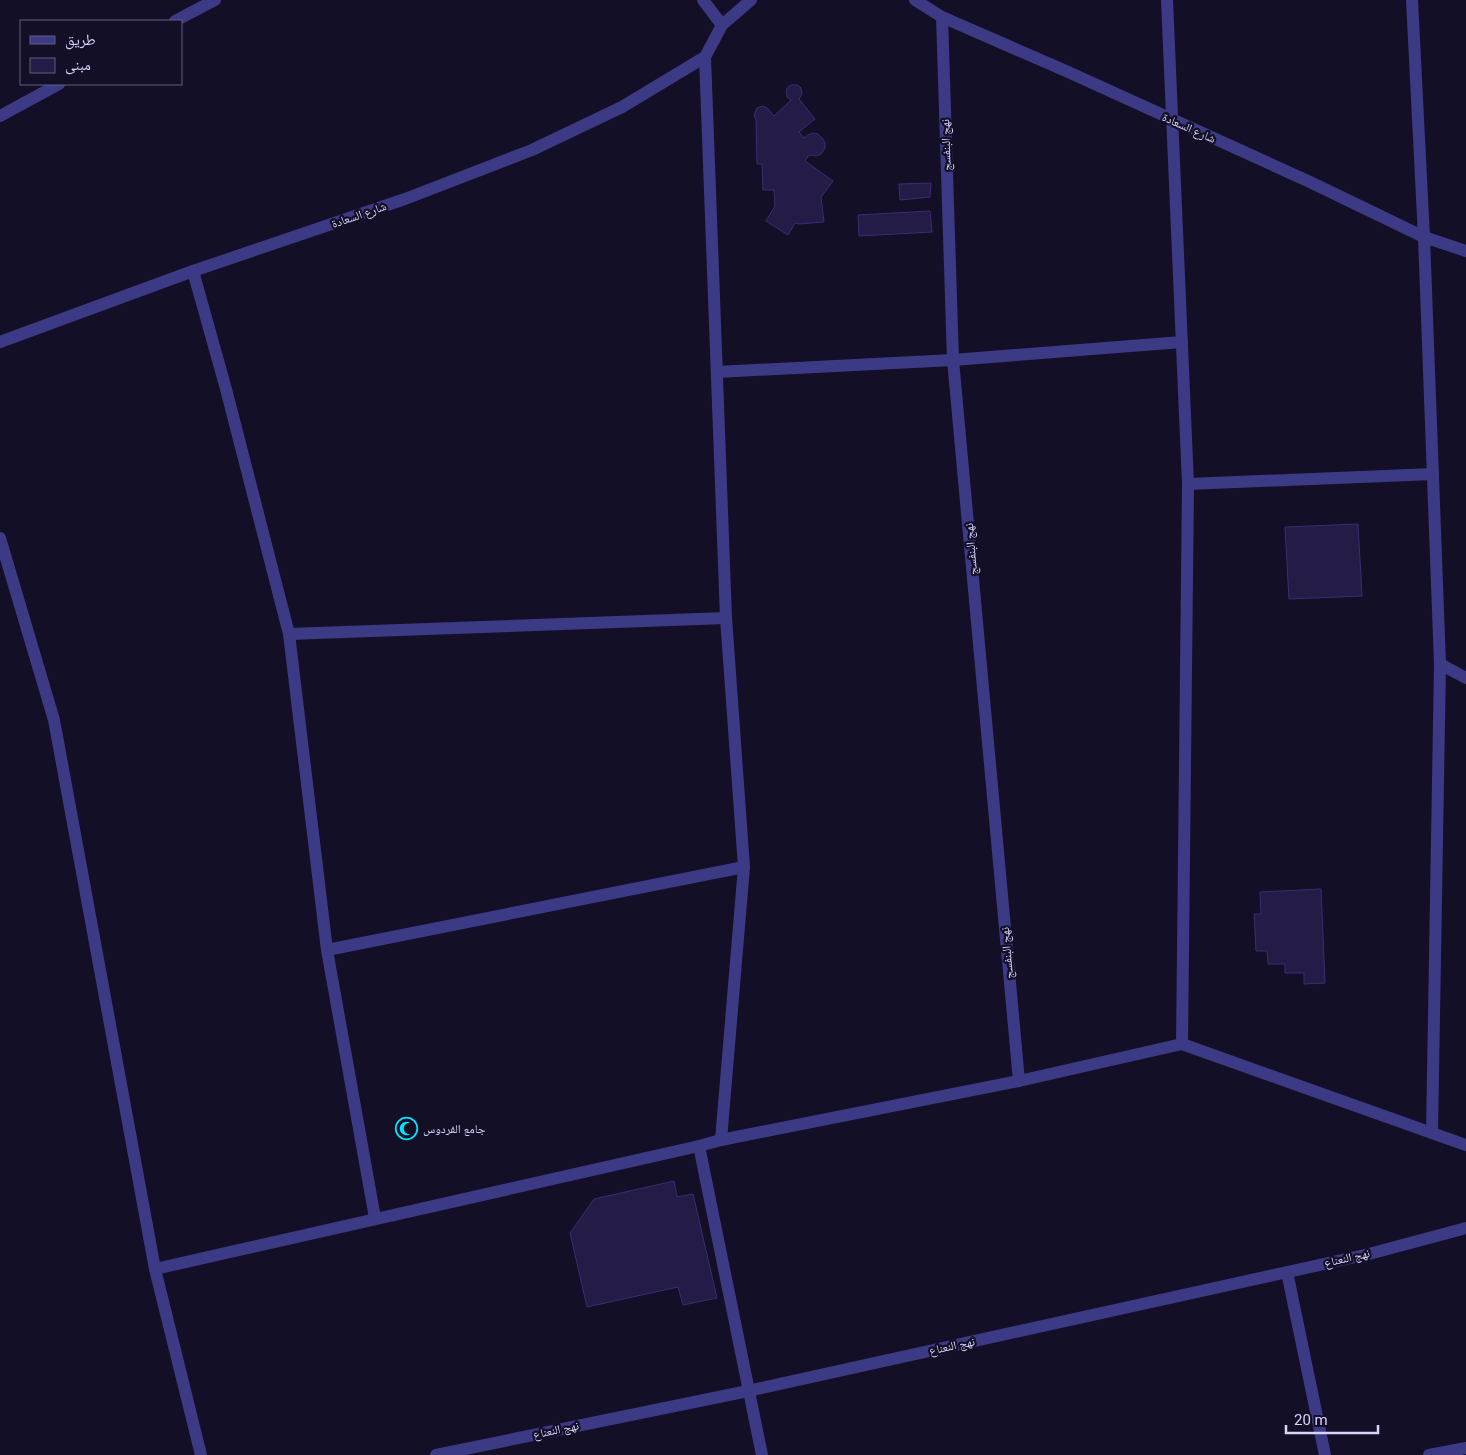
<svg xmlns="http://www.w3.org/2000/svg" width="1466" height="1455" viewBox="0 0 1466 1455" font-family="Roboto,'Noto Naskh Arabic',sans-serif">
	<rect width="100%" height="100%" fill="#130f26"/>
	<!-- building -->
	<g fill="#241b47" stroke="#3b2d73">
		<path d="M 791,85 L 798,85 L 801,88 L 802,94 L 799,99 L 815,119 L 799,132 L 804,138 L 808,135 L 813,133 L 818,134 L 823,139 L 825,143 L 825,148 L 821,154 L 816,156 L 809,155 L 805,161 L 833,181 L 821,197 L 824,222 L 799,224 L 795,223 L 788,235 L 766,221 L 775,206 L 774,190 L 763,190 L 762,164 L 757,164 L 756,120 L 754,115 L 757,108 L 763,106 L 767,108 L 774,116 L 791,100 L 787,97 L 786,92 L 787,88 Z"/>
		<path d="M 931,183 L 930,197 L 900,200 L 899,184 Z"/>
		<path d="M 930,211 L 932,232 L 859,236 L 858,215 Z"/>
		<path d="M 1358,524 L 1362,596 L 1289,599 L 1285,527 Z"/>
		<path d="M 1321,889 L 1325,983 L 1304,984 L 1304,973 L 1285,973 L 1285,964 L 1268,964 L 1267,951 L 1256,951 L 1254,914 L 1261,914 L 1260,892 Z"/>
		<path d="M 674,1181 L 677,1197 L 693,1194 L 717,1298 L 683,1305 L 678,1287 L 587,1307 L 570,1233 L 594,1199 Z"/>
	</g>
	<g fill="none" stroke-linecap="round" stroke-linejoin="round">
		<!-- minor -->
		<g stroke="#3d3a85" stroke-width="12">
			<path d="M 703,0 L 722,25"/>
			<path d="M 915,0 L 942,17 L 1066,71 L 1310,182 L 1424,237 L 1466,251"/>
			<path d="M 1167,0 L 1188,484 L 1182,1044"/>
			<path d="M 1412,0 L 1424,237 L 1440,664 L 1432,1133"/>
			<path d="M 942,17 L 953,360 L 1019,1081"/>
			<path d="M 175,21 L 215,0"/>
			<path d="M 0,116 L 59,84"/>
			<path d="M 193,271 L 226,389 L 289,634 L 327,950 L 375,1218"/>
			<path d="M 0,342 L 193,271 L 405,199 L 532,150 L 622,107 L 705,57"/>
			<path d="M 717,372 L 953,360 L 1182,342"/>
			<path d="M 1188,484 L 1433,474"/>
			<path d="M 0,538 L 54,720 L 155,1269 L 201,1455"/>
			<path d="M 289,634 L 726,618"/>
			<path d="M 1440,664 L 1466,678"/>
			<path d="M 327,950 L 744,867"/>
			<path d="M 721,1140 L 744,867 L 726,618 L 705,57 L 722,25 L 751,0"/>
			<path d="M 699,1146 L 762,1455"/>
			<path d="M 155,1269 L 699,1146 L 721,1140 L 1019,1081 L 1182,1044 L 1466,1145"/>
			<path d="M 1287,1272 L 1325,1455"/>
			<path d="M 436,1455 L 748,1391 L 1369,1254 L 1466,1228"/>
			<path d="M 1429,1455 L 1466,1448"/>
		</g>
	</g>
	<!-- icons -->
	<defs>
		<symbol id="mosque-ring" viewBox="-11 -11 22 22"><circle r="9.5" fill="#130f26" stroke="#00e5ff" stroke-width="1.5"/><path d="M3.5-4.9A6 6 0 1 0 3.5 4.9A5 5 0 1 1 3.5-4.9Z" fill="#00e5ff"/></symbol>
	</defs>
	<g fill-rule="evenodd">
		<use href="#mosque-ring" x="394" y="1116" width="25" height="25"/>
	</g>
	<g text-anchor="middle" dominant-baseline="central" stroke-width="4.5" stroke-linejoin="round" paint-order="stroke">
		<!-- street labels -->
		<g font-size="12" fill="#d9d4ff" stroke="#130f26">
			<text transform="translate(1189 128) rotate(24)">شارع السعادة</text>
			<text transform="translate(946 145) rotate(-92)">نهج البنفسج</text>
			<text transform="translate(359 215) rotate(-19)">شارع السعادة</text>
			<text transform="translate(971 549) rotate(-95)">نهج البنفسج</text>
			<text transform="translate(1007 953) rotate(-95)">نهج البنفسج</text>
			<text transform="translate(1347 1258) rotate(-13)">نهج النعناع</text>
			<text transform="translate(952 1346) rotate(-12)">نهج النعناع</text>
			<text transform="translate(556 1430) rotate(-12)">نهج النعناع</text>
		</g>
		<!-- poi labels -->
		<g font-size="12" fill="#d9d4ff" stroke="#130f26" text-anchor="start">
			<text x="423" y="1129">جامع الفردوس</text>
		</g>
	</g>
	<!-- legend -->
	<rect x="20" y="20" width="162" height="65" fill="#130f26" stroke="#625e7d"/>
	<rect x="30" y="36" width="25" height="8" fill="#3d3a85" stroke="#625e7d"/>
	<text x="65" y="45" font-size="15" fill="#d9d4ff">طريق</text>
	<rect x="30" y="58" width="25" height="15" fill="#241b47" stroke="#625e7d"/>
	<text x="65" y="70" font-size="15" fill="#d9d4ff">مبنى</text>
	<!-- scale -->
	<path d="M1286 1425v8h92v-8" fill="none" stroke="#d9d4ff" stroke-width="2.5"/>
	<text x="1294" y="1425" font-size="15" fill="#d9d4ff" stroke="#130f26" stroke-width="4" paint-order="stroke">20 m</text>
</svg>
